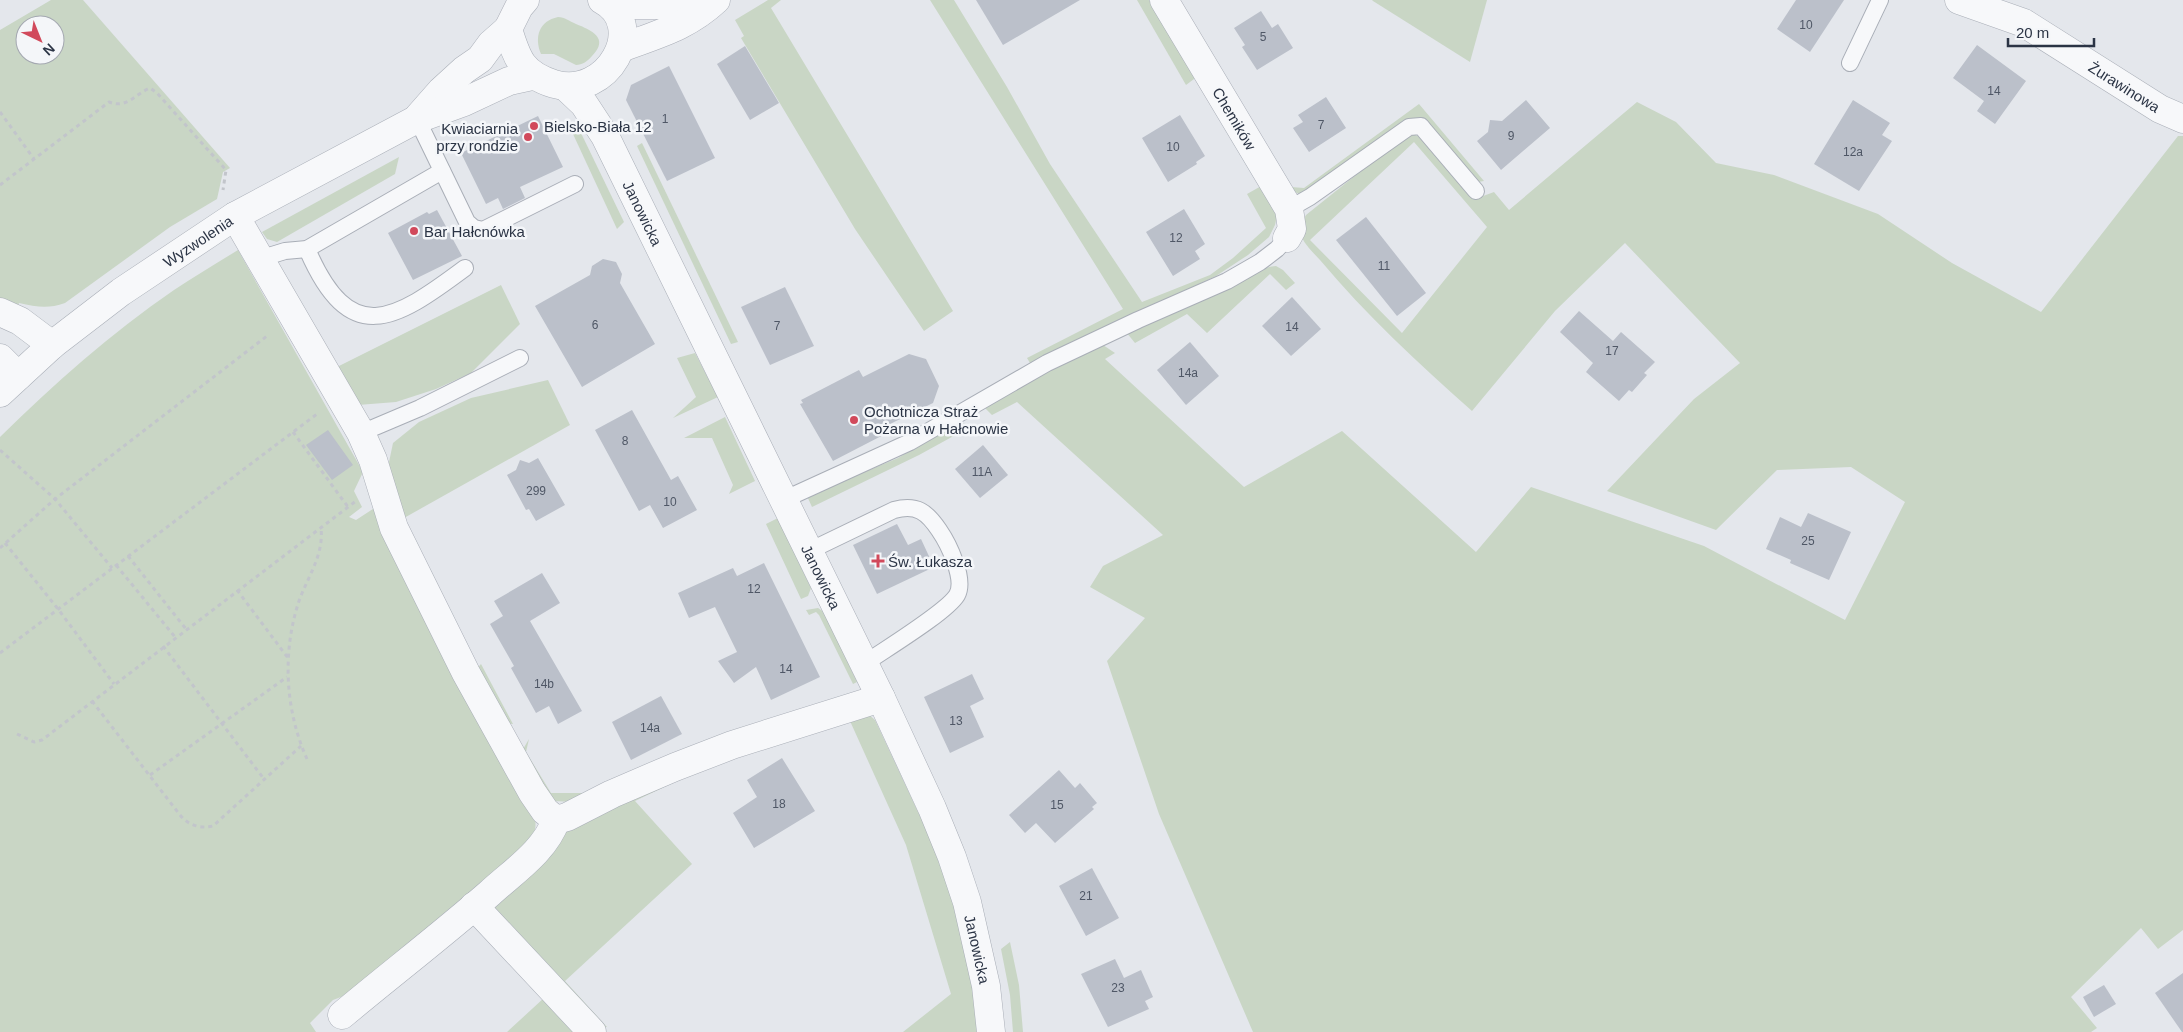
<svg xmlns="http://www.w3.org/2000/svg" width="2183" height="1032" viewBox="0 0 2183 1032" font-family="Helvetica,sans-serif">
	<rect width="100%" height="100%" fill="#e4e7ec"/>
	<!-- green -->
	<g fill="#c9d6c5" fill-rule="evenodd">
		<path d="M 51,0 L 83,0 L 230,168 L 223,172 L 217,199 L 170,227 L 65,303 C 48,309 37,307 19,303 L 16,311 L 0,303 L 0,30 ZM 25,25 L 55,25 L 55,55 L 25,55 Z"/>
		<path d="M 768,0 L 781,0 L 771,8 L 953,311 L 924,331 L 855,229 L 741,38 L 744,36 L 735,20 Z"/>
		<path d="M 930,0 L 954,0 L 1007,87 L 1050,164 L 1142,302 L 1210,275 L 1233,258 L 1266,228 L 1247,194 L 1263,185 L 1277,216 L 1275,225 L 1269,237 L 1248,255 L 1216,276 L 1030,363 L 1027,358 L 1123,309 Z"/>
		<path d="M 1137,0 L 1149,0 L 1195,75 L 1194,79 L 1186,85 Z"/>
		<path d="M 1372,0 L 1487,0 L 1470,62 L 1373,1 Z"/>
		<path d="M 558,17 C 565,17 569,21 576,24 C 591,30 610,38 592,56 C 588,61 582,65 576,65 L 554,54 L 541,54 C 534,37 539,21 558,17 Z"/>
		<path d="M 1637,102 L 1676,122 L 1716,163 L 1774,175 L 1878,214 L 1952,263 L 2041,312 L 2178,136 L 2183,136 L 2183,930 L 2158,949 L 2141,928 L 2071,997 L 2097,1028 L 2091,1032 L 1253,1032 L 1159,814 L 1107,661 L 1145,618 L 1090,587 L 1103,566 L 1163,535 L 1017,402 L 992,415 L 985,408 L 1040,376 L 1103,345 L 1115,353 L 1105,359 L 1244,487 L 1342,431 L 1476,552 L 1531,487 L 1704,546 L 1845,620 L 1905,502 L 1851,467 L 1777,470 L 1716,530 L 1607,491 L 1694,399 L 1740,363 L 1625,243 L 1555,311 L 1472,411 C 1419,364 1366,315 1320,260 C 1314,253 1302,243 1301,233 C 1300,226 1303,220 1306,215 L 1402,138 C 1413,133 1416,133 1425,142 L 1475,199 L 1494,192 L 1509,210 ZM 1414,142 L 1487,227 L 1402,333 L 1310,240 Z"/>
		<path d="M 1419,104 L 1484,181 L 1478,182 L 1427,123 L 1301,195 L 1295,192 L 1291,187 L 1304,188 Z"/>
		<path d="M 580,131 L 624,222 L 617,229 L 573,134 Z"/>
		<path d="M 642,143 L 738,342 L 731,344 L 637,146 Z"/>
		<path d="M 399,157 L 395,174 L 277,242 L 267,239 L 262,232 Z"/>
		<path d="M 238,250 L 363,472 L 354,491 L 362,507 L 349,517 L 356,520 L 376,507 L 533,811 C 538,825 535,833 529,846 L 362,989 L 333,1000 L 310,1023 L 316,1032 L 0,1032 L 0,437 C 54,384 111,333 174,290 C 195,276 217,263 238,250 Z"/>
		<path d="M 1276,266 L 1283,270 L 1295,283 L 1286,290 L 1270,274 L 1207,333 L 1187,314 L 1135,343 L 1126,332 L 1269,267 Z"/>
		<path d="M 501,285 L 520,324 L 471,373 L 436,389 L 396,402 L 358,405 L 337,367 Z"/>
		<path d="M 695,353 L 718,397 L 673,418 L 696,397 L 677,358 Z"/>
		<path d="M 548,380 L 570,425 L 404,518 L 388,467 L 393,443 L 419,422 L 471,398 Z"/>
		<path d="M 725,417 L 755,481 L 729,494 L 733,485 L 712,438 L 684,438 Z"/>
		<path d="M 958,423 L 967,424 L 970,427 L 919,455 L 812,507 L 807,496 L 898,458 Z"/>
		<path d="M 778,518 L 811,588 L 808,596 L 801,599 L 766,524 Z"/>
		<path d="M 818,608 L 824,612 L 857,682 L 853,684 L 819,615 L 816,612 L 809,615 L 806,610 Z"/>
		<path d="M 481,664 L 513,724 L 503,723 L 475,671 Z"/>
		<path d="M 868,714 L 875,720 L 927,831 L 952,897 L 975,998 L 980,1032 L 903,1032 L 951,994 L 906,845 L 850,721 Z"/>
		<path d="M 529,739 L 526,752 L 551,793 L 584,793 L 575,802 L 552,801 L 522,751 Z"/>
		<path d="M 704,768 L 635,801 L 692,864 L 565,981 L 607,1027 L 599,1027 L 494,908 L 495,901 L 574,824 Z"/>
		<path d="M 474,917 L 477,918 L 582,1032 L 507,1032 L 545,997 L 475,922 L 365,1009 L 365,1003 Z"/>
		<path d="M 1010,942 L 1019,985 L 1023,1032 L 1013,1032 L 1010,995 L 1001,949 Z"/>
	</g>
	<!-- building -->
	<g fill="#bbc0ca">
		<path d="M 976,0 L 1080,0 L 1003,45 Z"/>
		<path d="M 1796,0 L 1844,0 L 1810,52 L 1777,29 Z"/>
		<path d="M 1261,11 L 1272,28 L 1278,24 L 1293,48 L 1257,70 L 1242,47 L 1245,45 L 1234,28 Z"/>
		<path d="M 1977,45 L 2026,81 L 1995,124 L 1977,111 L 1984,101 L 1953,78 Z"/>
		<path d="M 745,46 L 779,103 L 750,120 L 717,64 Z"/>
		<path d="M 669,66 L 715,158 L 667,181 L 626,100 L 631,85 Z"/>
		<path d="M 1326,97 L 1346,128 L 1309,152 L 1293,128 L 1303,122 L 1298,115 Z"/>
		<path d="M 1526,100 L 1550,128 L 1501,170 L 1477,141 L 1488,132 L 1490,120 L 1502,121 Z"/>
		<path d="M 1853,100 L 1890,123 L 1882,135 L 1892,141 L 1859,191 L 1814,164 Z"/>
		<path d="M 1180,115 L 1205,156 L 1196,162 L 1197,164 L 1168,182 L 1142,138 Z"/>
		<path d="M 538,116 L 563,167 L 520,187 L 525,198 L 503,209 L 498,198 L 486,204 L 461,153 Z"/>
		<path d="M 1184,209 L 1205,244 L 1195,251 L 1200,259 L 1173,276 L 1146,232 Z"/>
		<path d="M 437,210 L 462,256 L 413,280 L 388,233 L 427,212 L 429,214 Z"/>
		<path d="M 1366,217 L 1426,293 L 1397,316 L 1336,240 Z"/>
		<path d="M 603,259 L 616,262 L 622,274 L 620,283 L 655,344 L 582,387 L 535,306 L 590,275 L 592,266 Z"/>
		<path d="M 785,287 L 814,346 L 770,365 L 741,307 Z"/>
		<path d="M 1292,297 L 1321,329 L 1291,356 L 1262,326 Z"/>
		<path d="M 1579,311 L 1613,341 L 1621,332 L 1655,362 L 1644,373 L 1647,375 L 1632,392 L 1629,390 L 1619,401 L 1586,372 L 1593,363 L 1560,332 Z"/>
		<path d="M 1190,342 L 1219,376 L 1186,405 L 1157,370 Z"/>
		<path d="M 909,354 L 926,359 L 939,386 L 933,403 L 888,425 L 891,431 L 833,461 L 800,404 L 803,403 L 801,400 L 859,370 L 863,377 Z"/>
		<path d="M 632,410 L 671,480 L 678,476 L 697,510 L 663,528 L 650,505 L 639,511 L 595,430 Z"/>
		<path d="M 328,430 L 353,465 L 332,480 L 306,445 Z"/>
		<path d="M 983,445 L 1008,475 L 980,498 L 955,469 Z"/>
		<path d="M 538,458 L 565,505 L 536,521 L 529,509 L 526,510 L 507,475 L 516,470 L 520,460 L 529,463 Z"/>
		<path d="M 1808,513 L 1851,532 L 1829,580 L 1790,563 L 1791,560 L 1766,549 L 1780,517 L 1801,527 Z"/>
		<path d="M 897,524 L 908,545 L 921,539 L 934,567 L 877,594 L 853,545 Z"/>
		<path d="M 764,563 L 820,677 L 771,700 L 756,667 L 734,683 L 718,661 L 737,652 L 715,607 L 689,618 L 678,593 L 733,568 L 737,576 Z"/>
		<path d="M 542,573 L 560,603 L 530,621 L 582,711 L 558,724 L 549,706 L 536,713 L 511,668 L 514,666 L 490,624 L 503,616 L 494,601 Z"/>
		<path d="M 972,674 L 984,699 L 970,706 L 984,737 L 950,753 L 924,697 Z"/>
		<path d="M 661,696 L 682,734 L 631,760 L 612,722 Z"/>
		<path d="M 782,758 L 815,811 L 754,848 L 733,813 L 757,797 L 747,780 Z"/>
		<path d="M 1059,770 L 1075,788 L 1080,783 L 1097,803 L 1092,807 L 1094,809 L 1055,843 L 1036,823 L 1025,833 L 1009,815 Z"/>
		<path d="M 1092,868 L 1119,918 L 1086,936 L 1059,886 Z"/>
		<path d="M 1115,959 L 1124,978 L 1141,970 L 1153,997 L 1145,1001 L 1149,1009 L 1108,1027 L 1081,974 Z"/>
		<path d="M 2183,973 L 2183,1032 L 2182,1032 L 2155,993 Z"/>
		<path d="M 2104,985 L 2116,1004 L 2094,1017 L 2083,997 Z"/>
	</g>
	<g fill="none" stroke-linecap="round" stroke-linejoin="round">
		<defs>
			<g id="service">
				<path d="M 1850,63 L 1880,0"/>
				<path d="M 417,119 L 467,222 L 474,228 L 483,230 L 575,184"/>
				<path d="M 1289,209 L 1310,197 L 1409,127 L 1421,126 L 1425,131 L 1476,191"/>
				<path d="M 307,249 C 350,349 394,321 465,268"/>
				<path d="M 259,259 L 285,251 L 307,249 L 442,171"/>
				<path d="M 361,433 L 420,408 L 520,358"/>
				<path d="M 783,500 L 910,442 L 1047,363 L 1138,320 L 1227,281 L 1260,262 L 1277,249 L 1287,238"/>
				<path d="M 809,551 L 894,510 C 917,504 927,512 939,530 C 948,543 966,579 957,595 C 947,612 884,650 864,664"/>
			</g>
			<g id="minor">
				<path id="s1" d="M 1164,0 L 1289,209 L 1292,229 L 1287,238"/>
				<path id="s2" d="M 1959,0 L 2024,23 L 2160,109 L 2183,119"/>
				<path d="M 235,216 L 361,433 L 373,460 L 394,528 L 466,673 L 532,792 L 545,811 L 556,820 L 567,817 L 612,794 L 675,767 L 732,745 L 881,698"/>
				<path d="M 0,312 L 20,321 L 52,345"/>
				<path d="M 0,358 L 18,376"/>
				<path d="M 474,906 L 592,1032"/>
				<path d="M 342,1015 C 391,974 442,935 490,893 C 514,871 545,851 556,820"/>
			</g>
			<g id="tertiary">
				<path d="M 525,0 L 519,7 L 508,29 C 517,59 522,74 554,84 C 608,100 649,25 602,0"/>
				<path d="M 612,5 L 672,5 L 693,0"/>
				<path d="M 621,48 C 658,34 687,27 716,0"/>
				<path id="s3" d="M 566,87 L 584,104 L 605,136 L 881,698 L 932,808 L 952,857 L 967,902 L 986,986 L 991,1032"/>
				<path d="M 419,116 L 441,91 L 464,70 L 480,59 L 491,44 L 508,29"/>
				<path id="s4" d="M 0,393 L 52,345 L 121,292 L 235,216 L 417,119 L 464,102 L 509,81 L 532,76"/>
			</g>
		</defs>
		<!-- service casing -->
		<use href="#service" stroke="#a9aeb7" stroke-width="18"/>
		<!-- minor casing -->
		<use href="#minor" stroke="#a9aeb7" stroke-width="29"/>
		<!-- tertiary casing -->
		<use href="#tertiary" stroke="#a9aeb7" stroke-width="29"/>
		<!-- path -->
		<g stroke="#c2c5cb" stroke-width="3" stroke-dasharray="4 4" stroke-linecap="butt">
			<path d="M 0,112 L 34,159"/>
			<path d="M 0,185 L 109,102 C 127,109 135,94 150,88 L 157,93 L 226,170 L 223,190"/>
			<path d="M 293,432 L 348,507"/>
			<path d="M 0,450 L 55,499 L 112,568"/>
			<path d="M 5,543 L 58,609 L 114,684"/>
			<path d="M 0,548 L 55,499 L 267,336"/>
			<path d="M 128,556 L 186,629"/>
			<path d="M 116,565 L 175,637"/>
			<path d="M 237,590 L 288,658"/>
			<path d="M 163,646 L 264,779"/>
			<path d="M 0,653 L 317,414"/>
			<path d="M 92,701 L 180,815 C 188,825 200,829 213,826 L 301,746"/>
			<path d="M 17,734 L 34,742 L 42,740 L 356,501"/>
			<path d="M 307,759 C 285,710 282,652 299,601 C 308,576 324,555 321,528"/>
			<path d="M 150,775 L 287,677"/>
		</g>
		<!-- service -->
		<use href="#service" stroke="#f7f8fa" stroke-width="16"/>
		<!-- minor -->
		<use href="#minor" stroke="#f7f8fa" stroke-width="28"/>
		<!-- tertiary -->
		<use href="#tertiary" stroke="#f7f8fa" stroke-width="28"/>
	</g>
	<!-- markers -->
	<g fill="#d1495b" stroke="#f4f6f9" stroke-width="2">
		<circle cx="534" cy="126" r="5"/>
		<circle cx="528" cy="137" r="5"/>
		<circle cx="414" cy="231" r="5"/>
		<circle cx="854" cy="420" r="5"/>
		<path d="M875.5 553.5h5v5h5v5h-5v5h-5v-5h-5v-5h5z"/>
	</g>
	<g text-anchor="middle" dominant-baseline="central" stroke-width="5" stroke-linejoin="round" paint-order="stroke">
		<!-- number labels -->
		<g font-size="12" fill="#4f5766">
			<text x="1806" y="25">10</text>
			<text x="1263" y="37">5</text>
			<text x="1994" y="91">14</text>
			<text x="665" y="119">1</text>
			<text x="1321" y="125">7</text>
			<text x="1511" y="136">9</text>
			<text x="1173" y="147">10</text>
			<text x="1853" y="152">12a</text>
			<text x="1176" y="238">12</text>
			<text x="1384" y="266">11</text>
			<text x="595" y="325">6</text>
			<text x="777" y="326">7</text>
			<text x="1292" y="327">14</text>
			<text x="1612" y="351">17</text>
			<text x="1188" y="373">14a</text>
			<text x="625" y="441">8</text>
			<text x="982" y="472">11A</text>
			<text x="536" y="491">299</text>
			<text x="670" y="502">10</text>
			<text x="1808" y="541">25</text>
			<text x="754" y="589">12</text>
			<text x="786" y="669">14</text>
			<text x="544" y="684">14b</text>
			<text x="956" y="721">13</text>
			<text x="650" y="728">14a</text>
			<text x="779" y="804">18</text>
			<text x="1057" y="805">15</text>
			<text x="1086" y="896">21</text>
			<text x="1118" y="988">23</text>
		</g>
		<!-- street labels -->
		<g font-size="15" fill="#2b3445" stroke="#f4f6f9">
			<text stroke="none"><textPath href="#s2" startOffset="188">Żurawinowa</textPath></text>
			<text stroke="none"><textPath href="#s1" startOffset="138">Chemików</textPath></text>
			<text stroke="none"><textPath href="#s3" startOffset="149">Janowicka</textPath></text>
			<text stroke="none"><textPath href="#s4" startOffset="250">Wyzwolenia</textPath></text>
			<text stroke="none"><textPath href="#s3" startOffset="554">Janowicka</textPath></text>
			<text stroke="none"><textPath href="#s3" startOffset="959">Janowicka</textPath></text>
		</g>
		<!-- poi labels -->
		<g font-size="15" fill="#2b3445" stroke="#f4f6f9" text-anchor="start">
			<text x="544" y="126">Bielsko-Biała 12</text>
			<text x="518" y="128" text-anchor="end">Kwiaciarnia<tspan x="518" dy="17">przy rondzie</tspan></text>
			<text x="424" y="231">Bar Hałcnówka</text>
			<text x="864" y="411">Ochotnicza Straż<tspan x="864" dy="17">Pożarna w Hałcnowie</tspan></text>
			<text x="888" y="561">Św. Łukasza</text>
		</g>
	</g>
	<!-- north arrow -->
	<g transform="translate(40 40) rotate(137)"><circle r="24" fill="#f4f6f9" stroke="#a4a8b1"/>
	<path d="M0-4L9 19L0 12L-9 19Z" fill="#d1495b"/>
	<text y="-8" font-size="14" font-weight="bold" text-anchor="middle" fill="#2b3445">N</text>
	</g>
	<!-- scale -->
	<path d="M2008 38v8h86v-8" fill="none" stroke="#2b3445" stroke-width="2.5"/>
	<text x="2016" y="38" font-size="15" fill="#2b3445" stroke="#f4f6f9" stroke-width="4" paint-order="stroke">20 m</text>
</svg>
